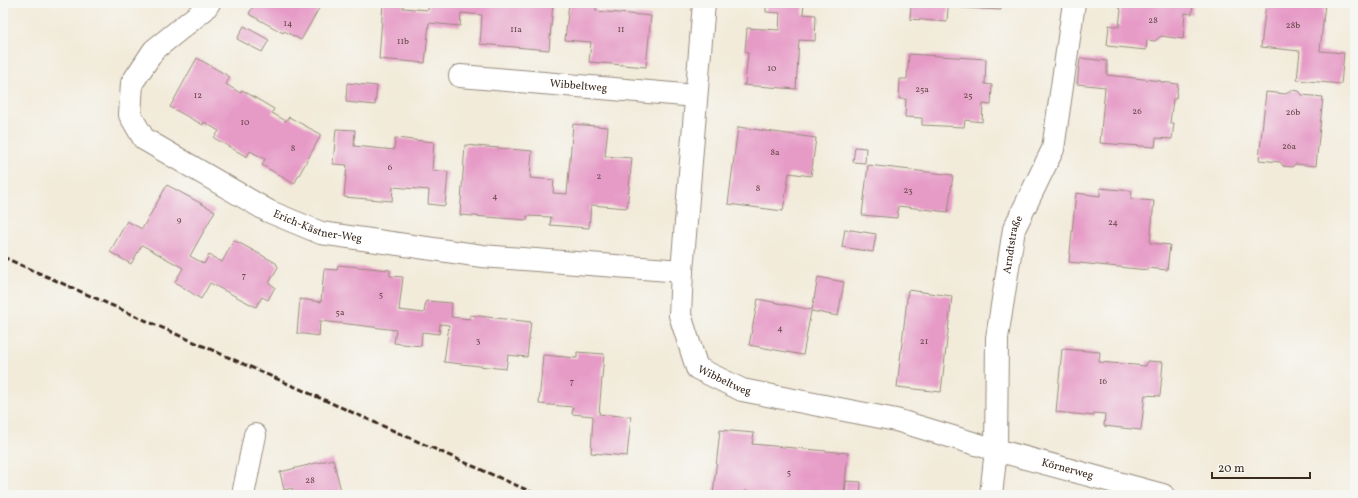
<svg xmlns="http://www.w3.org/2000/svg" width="1358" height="498" viewBox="0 0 1358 498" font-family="Vollkorn,serif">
	<rect width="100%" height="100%" fill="#f6f6f2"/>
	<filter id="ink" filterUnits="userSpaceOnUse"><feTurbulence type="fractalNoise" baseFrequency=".025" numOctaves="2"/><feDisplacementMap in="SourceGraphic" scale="8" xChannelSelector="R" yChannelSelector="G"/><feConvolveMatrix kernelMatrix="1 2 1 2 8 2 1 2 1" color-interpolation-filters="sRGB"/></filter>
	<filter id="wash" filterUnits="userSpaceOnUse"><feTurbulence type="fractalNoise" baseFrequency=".012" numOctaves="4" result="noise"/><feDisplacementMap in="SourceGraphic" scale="16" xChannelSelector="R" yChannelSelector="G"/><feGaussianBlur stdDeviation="0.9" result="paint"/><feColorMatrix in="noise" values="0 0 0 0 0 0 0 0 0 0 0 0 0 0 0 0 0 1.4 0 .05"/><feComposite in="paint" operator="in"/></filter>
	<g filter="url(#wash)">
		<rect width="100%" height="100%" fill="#f2ebda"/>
		<g id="blocks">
			<!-- building -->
			<g fill="#e69ac6">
				<path d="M 255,3 L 322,3 L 301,40 L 284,31 L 283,33 L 249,14 Z"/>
				<path d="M 383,3 L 403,3 L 403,8 L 428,10 L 429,3 L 553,3 L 549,50 L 480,44 L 482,15 L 461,13 L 460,26 L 429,23 L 425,63 L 379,59 Z"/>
				<path d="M 569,3 L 596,5 L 596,11 L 651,16 L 646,67 L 589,62 L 591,42 L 565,40 Z"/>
				<path d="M 766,3 L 804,3 L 803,14 L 816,15 L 815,41 L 799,40 L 796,89 L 743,85 L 743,84 L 745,84 L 748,53 L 745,52 L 747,28 L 779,30 L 780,13 L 766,12 Z"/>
				<path d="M 911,3 L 1001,3 L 1001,10 L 948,7 L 947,22 L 910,19 Z"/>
				<path d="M 1120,3 L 1193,3 L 1192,14 L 1185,13 L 1183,39 L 1161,36 L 1155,41 L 1147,40 L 1146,50 L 1107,46 L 1109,25 L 1119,27 L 1121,9 L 1119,8 Z"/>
				<path d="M 1266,3 L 1325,3 L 1320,51 L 1344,53 L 1341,84 L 1297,80 L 1300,51 L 1261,47 Z"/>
				<path d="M 244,26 L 269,40 L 262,52 L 237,39 Z"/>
				<path d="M 909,54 L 986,59 L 985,84 L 992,85 L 991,105 L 983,104 L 982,122 L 965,120 L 964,127 L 922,125 L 922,118 L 905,117 L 906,99 L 899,99 L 900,79 L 907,79 Z"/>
				<path d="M 197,58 L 230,77 L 226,84 L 240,93 L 242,90 L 274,109 L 272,113 L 286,121 L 289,117 L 320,134 L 320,137 L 294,184 L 262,165 L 265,159 L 250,151 L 247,157 L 214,138 L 219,131 L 204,122 L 203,125 L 170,107 Z"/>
				<path d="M 1080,58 L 1107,61 L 1107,75 L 1161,81 L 1161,82 L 1178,84 L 1176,99 L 1173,99 L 1170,123 L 1174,123 L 1172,139 L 1156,138 L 1155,147 L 1100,143 L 1105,87 L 1077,84 Z"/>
				<path d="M 347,83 L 377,86 L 375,105 L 346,102 Z"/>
				<path d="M 1291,90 L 1299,91 L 1302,95 L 1323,97 L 1316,166 L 1295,164 L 1292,167 L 1283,166 L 1280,162 L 1259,160 L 1266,92 L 1286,94 Z"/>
				<path d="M 573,124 L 608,127 L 605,156 L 632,158 L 627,208 L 591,205 L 589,228 L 550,225 L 551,217 L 527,216 L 527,220 L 460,215 L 465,145 L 532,151 L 530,178 L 554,180 L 553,193 L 567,194 Z"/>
				<path d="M 738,127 L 816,138 L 811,176 L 789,173 L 783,211 L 728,204 Z"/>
				<path d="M 336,129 L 355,130 L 354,146 L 394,150 L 395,138 L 434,142 L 432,170 L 448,172 L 445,206 L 428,204 L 429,190 L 393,187 L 392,201 L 344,197 L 347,165 L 333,164 Z"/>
				<path d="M 855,147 L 866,148 L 865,163 L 853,162 Z"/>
				<path d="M 868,165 L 953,175 L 948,212 L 898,206 L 897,218 L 862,215 Z"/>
				<path d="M 167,185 L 215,211 L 190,256 L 204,264 L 209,255 L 222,262 L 234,240 L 276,263 L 278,267 L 269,283 L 275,287 L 268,300 L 262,297 L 256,307 L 210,283 L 201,299 L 175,282 L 183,268 L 142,245 L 131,264 L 110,252 L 127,221 L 142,229 Z"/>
				<path d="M 1100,188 L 1132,191 L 1131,199 L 1154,201 L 1150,243 L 1170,245 L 1167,270 L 1148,268 L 1148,270 L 1069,262 L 1076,193 L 1100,196 Z"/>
				<path d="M 845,229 L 876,234 L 873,252 L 842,247 Z"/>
				<path d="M 338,265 L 390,270 L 390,276 L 403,277 L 399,310 L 424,313 L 426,301 L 452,303 L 451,317 L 470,319 L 470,315 L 531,322 L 527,357 L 508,355 L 506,369 L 444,362 L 449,325 L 440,324 L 439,334 L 422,332 L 421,346 L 394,343 L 396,330 L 357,325 L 320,321 L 319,336 L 297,333 L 300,299 L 321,302 L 324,269 L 337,270 Z"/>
				<path d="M 818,277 L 844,282 L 838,316 L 811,311 L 803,355 L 749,345 L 758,299 L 812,310 Z"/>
				<path d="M 908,290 L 952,296 L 941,392 L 897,387 Z"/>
				<path d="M 1062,349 L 1100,352 L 1099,362 L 1146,366 L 1147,361 L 1163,362 L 1160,396 L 1145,395 L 1141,430 L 1104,426 L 1105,414 L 1094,413 L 1094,416 L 1056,412 Z"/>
				<path d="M 577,352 L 604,354 L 599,414 L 631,417 L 627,456 L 591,453 L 593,416 L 572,414 L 573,407 L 539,404 L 543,355 L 577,358 Z"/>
				<path d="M 720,430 L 754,433 L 752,444 L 848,453 L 844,494 L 829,492 L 829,495 L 764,495 L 764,493 L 745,491 L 745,495 L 713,495 Z"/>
				<path d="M 333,459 L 342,495 L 294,495 L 292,488 L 284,490 L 280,472 Z"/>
				<path d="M 846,481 L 861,482 L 860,495 L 845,495 Z"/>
			</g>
		</g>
	</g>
	<g filter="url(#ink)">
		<use href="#blocks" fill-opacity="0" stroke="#968a7c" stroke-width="1"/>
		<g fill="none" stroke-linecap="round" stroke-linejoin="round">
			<defs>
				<g id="street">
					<path id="s1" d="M 209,3 L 204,10 L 154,50 L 132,83 L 130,115 L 144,139 L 268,211 L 321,233 L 482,256 L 682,271"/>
					<path id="s2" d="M 704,3 L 682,271 L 680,315 L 697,368 L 742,390 L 896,420 L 996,450 L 1163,495"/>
					<path id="s3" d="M 460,76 L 696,96"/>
					<path d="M 243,495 L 255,435"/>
					<path id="s4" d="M 991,495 L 996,450 L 997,338 L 1014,229 L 1053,149 L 1074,3"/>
				</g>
			</defs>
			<!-- street casing -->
			<use href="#street" stroke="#968a7c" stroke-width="24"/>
			<!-- street -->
			<use href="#street" stroke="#fff" stroke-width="22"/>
			<!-- rail -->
			<path stroke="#3b2a1e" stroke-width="3" stroke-dasharray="6 3" stroke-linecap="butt" d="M 3,257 L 538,495"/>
		</g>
	</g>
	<g text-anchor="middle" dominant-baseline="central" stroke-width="3" stroke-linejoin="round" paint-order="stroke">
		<!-- number labels -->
		<g font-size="9" fill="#664648">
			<text x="1153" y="20">28</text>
			<text x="288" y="23">14</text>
			<text x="1293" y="25">28b</text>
			<text x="516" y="29">11a</text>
			<text x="621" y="29">11</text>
			<text x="403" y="41">11b</text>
			<text x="772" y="68">10</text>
			<text x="922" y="89">25a</text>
			<text x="198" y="95">12</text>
			<text x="968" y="95">25</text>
			<text x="1137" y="111">26</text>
			<text x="1293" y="112">26b</text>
			<text x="245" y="122">10</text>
			<text x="1289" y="146">26a</text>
			<text x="293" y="148">8</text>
			<text x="775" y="152">8a</text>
			<text x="390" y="167">6</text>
			<text x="599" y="176">2</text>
			<text x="758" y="188">8</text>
			<text x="908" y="190">23</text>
			<text x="495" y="196">4</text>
			<text x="179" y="220">9</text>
			<text x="1113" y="222">24</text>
			<text x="244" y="275">7</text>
			<text x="381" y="294">5</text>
			<text x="340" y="312">5a</text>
			<text x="780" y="328">4</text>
			<text x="478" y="340">3</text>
			<text x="924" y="341">21</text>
			<text x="572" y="381">7</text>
			<text x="1103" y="381">16</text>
			<text x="789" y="472">5</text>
			<text x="310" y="480">28</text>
		</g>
		<!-- street labels -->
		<g font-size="11" fill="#3b2a1e" stroke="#f6f6f2">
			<text stroke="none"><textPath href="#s3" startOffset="119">Wibbeltweg</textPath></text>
			<text stroke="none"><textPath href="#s1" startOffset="368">Erich-Kästner-Weg</textPath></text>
			<text stroke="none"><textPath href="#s4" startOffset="252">Arndtstraße</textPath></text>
			<text stroke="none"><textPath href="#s2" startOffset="399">Wibbeltweg</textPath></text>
			<text stroke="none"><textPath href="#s2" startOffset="754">Körnerweg</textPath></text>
		</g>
	</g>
	<!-- margin -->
	<rect width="1358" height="498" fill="none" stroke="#f6f6f2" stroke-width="16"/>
	<!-- scale -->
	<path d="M1212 472v6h98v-6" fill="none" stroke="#3b2a1e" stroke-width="2"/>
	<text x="1218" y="472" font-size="12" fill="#3b2a1e" stroke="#f6f6f2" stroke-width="3" paint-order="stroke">20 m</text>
</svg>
